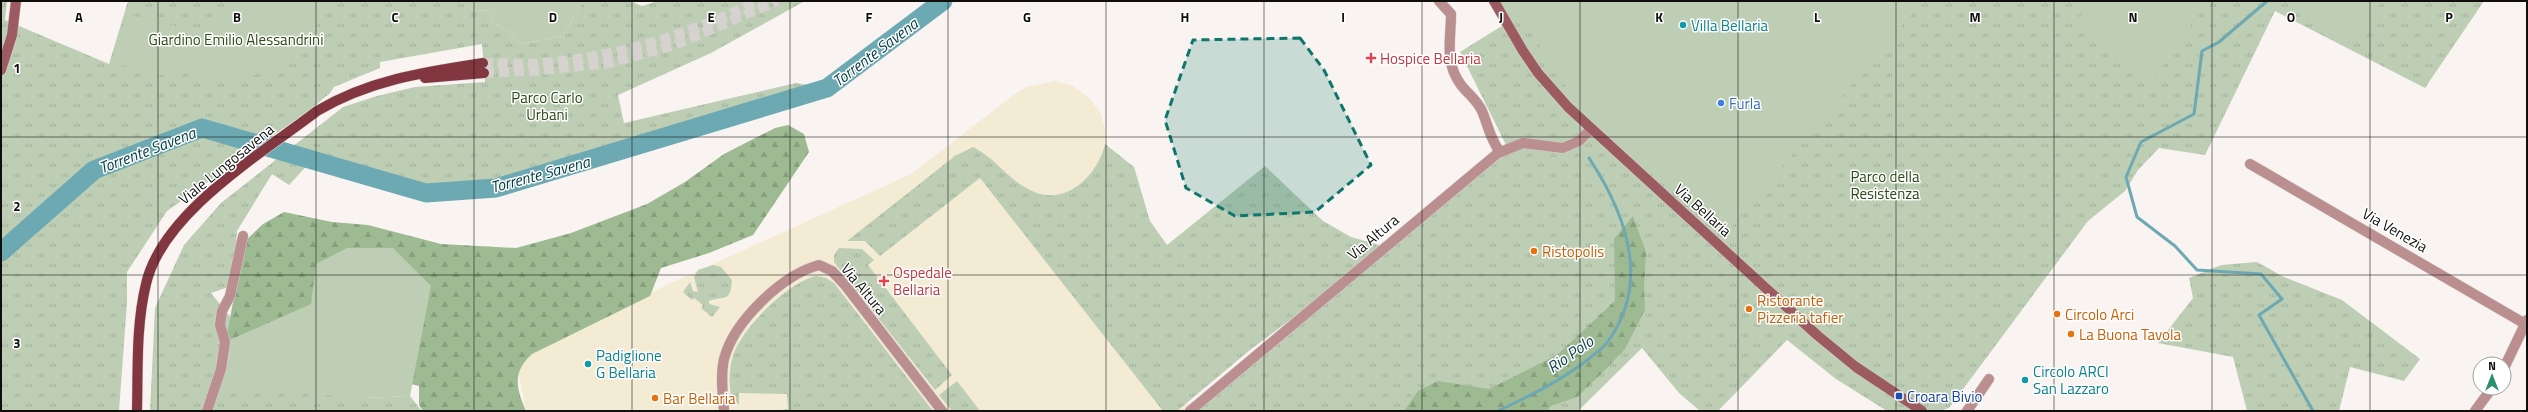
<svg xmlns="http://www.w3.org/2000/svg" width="2528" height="412" viewBox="0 0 2528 412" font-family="'Titillium Web',sans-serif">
	<defs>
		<pattern id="grass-tufts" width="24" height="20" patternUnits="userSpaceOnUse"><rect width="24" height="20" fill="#bdceb5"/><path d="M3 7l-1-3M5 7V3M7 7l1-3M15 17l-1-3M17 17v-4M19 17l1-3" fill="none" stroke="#a1b09a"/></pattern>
		<pattern id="forest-firs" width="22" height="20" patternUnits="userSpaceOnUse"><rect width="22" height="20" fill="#9eba92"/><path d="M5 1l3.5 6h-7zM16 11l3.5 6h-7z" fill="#879f7d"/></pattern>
	</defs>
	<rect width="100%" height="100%" fill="#f9f4f1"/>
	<!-- medical -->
	<path fill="#f4ebd5" d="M 1056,81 L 1073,86 L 1090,99 L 1100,112 L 1105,128 L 1105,144 L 1098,165 L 1078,187 L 1070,192 L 1053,195 L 1041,194 L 1029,190 L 1004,172 L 1194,411 L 526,411 L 515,354 L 911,174 L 1015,94 L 1026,87 Z"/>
	<!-- grass -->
	<g fill="url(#grass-tufts)">
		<path d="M 1,1 L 7,1 L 5,20 L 109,64 L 128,1 L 459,1 L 473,10 L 494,11 L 491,21 L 510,33 L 520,44 L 563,36 L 583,1 L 630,1 L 642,6 L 658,1 L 805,1 L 711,53 L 618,95 L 624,123 L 796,83 L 827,88 L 496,188 L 426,193 L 312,160 L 289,185 L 272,174 L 237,231 L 235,254 L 292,265 L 211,293 L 245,335 L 223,369 L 363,398 L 410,396 L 422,411 L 150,411 L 155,308 L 184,245 L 221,203 L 343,107 L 377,96 L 415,87 L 485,82 L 482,44 L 380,62 L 380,68 L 334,87 L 330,93 L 312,108 L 167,211 L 127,272 L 127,302 L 119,411 L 1,411 Z"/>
		<path d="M 1496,1 L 2484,1 L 2425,88 L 2275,11 L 2205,155 L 2159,148 L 2138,170 L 2125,191 L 2088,221 L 1949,408 L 1939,411 L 1887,411 L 1836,379 L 1787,340 L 1718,411 L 1700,411 L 1679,393 L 1642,348 L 1578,411 L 1194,411 L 1379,253 L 1250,350 L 1177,411 L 1163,411 L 980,178 L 880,256 L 865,241 L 847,241 L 955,156 L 973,147 C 995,158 1007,178 1028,189 C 1064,209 1097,177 1105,144 L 1134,167 L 1150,221 L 1167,245 L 1265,166 L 1323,221 L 1351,237 L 1386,247 L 1506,145 L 1460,52 L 1505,24 Z"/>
		<path d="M 839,248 L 862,249 L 874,260 L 868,265 L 952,375 L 935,390 L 834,262 L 834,255 Z"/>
		<path d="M 2257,262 L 2284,277 L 2342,300 L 2420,359 L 2404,381 L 2350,367 L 2339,411 L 2247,411 L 2233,357 L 2158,343 L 2193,298 L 2189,278 L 2221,265 Z"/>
		<path d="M 713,265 L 721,267 L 732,280 C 730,304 725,295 709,301 L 709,304 L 720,307 L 712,317 L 701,308 L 703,305 L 694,298 L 692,300 L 683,292 L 690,282 L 693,291 L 698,292 L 694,277 L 698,270 Z"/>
		<path d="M 816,276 L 826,278 L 834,283 L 933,411 L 775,411 L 788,409 L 787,394 L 739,393 L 739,404 L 732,402 C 729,386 728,369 734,353 C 744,326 789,282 816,276 Z"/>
		<path d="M 957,381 L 980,411 L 952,411 L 939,395 Z"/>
	</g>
	<!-- forest -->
	<g fill="url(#forest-firs)">
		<path d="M 788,125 L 804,134 L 809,152 L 753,235 L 709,253 L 661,268 L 650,296 L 532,354 C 512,372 516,388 526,411 L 423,411 L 419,405 L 419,386 L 226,340 L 244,242 L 263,224 L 284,212 L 332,222 L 368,225 L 441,244 L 516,248 L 571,233 L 647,204 L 685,182 L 724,154 L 775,128 Z"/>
		<path d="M 1633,216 L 1646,252 L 1644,287 L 1645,310 L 1625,349 L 1601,374 L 1577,397 L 1551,406 L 1547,411 L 1404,411 L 1418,391 L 1438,381 L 1489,389 L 1557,355 L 1615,301 L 1614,239 Z"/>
	</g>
	<!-- garden -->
	<g fill="#bdceb5">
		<path d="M 240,1 L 328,1 L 314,30 L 314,45 L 229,88 L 221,75 L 201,82 L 186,62 L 177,78 L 111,63 L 127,14 L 175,26 L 171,42 L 180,43 L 209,26 L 207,19 Z"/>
		<path d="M 459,1 L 583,1 L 563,36 L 520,44 L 510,33 L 491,21 L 494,11 L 473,10 Z"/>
		<path d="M 1510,1 L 1902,1 L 1914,11 L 1725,234 L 1569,91 Z"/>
		<path d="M 2093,1 L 2208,1 L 2152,81 L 2079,18 Z"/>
		<path d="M 2302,1 L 2382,1 L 2353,45 L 2299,6 Z"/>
		<path d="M 347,248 L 393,248 L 431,286 L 410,396 L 363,398 L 215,386 L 225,342 L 311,304 L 316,264 Z"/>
	</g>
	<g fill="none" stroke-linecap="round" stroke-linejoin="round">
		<!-- stream -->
		<g stroke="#6da9b2" stroke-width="3">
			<path d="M 2267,1 L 2219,42 L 2202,51 L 2194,114 L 2141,142 L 2126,177 L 2137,217 L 2175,246 L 2197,270 L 2261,274 L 2282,299 L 2259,315 L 2313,411"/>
			<path d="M 1498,411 C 1530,396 1562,380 1590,358 C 1595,353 1602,349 1606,344 C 1652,284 1626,214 1589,158"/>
		</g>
		<!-- river -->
		<path stroke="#6da9b2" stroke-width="19" d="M 1,252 L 94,170 L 202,128 L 426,193 L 496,188 L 827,88 L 943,1"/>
		<!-- primary-tunnel -->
		<g stroke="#d6d2cf" stroke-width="10" stroke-dasharray="10 5" stroke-linecap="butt">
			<path d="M 483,63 C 503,63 524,65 544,63 C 619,57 692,33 759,1"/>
			<path d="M 484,73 L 532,71 L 609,63 L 672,46 L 777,1"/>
		</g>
		<defs>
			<g id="street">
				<path d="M 1439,1 L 1451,14 C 1451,40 1444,62 1461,85 C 1468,94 1477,100 1482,111 C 1488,125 1490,139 1500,152"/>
				<path d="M 2250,164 L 2527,325"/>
				<path d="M 2504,368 L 2527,320"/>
				<path d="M 207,411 L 221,369 L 225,342 L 220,325 L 222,311 L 230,296 L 243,236"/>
				<path d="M 724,411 C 723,394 720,376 724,359 C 734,321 782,275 819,265 L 832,271 L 845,285 L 942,411"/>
				<path d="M 1190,411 L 1498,153 L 1523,143 L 1563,148 L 1579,141 L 1591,129"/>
				<path d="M 1967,411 L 1989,379"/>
				<path d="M 2475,411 L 2492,388"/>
			</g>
			<g id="secondary">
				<path d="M 1494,1 L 1523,51 L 1538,73 L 1568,107 L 1817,335 L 1856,367 L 1922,411"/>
				<path d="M 1,70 L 12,35 L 16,1"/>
			</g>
			<g id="primary">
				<path d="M 425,78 L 484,73"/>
				<path d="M 137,411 C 138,369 136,325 146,284 C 162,213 261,154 317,111 C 369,80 424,72 483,63"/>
			</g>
		</defs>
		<!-- street casing -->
		<use href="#street" stroke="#d4cfcd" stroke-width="11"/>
		<!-- secondary casing -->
		<use href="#secondary" stroke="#d4cfcd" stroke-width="11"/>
		<!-- primary casing -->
		<use href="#primary" stroke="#d4cfcd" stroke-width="11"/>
		<!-- street -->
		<use href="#street" stroke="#bb8e90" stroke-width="10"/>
		<!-- secondary -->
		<use href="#secondary" stroke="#9b5b60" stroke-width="10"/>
		<!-- primary -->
		<use href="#primary" stroke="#82363f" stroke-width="10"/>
	</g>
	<!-- marked area -->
	<path fill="#0f766e" fill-opacity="0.2" stroke="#0f766e" stroke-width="3" stroke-dasharray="8 5" stroke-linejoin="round" d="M 1300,38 L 1324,70 L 1371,165 L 1315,212 L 1235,216 L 1186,188 L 1165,120 L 1193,40 Z"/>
	<!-- grid -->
	<path fill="none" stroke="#0f0e0d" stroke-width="1" stroke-opacity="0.55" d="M 158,1 L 158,411M 316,1 L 316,411M 474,1 L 474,411M 632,1 L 632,411M 790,1 L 790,411M 948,1 L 948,411M 1106,1 L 1106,411M 1264,1 L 1264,411M 1422,1 L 1422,411M 1580,1 L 1580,411M 1738,1 L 1738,411M 1896,1 L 1896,411M 2054,1 L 2054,411M 2212,1 L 2212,411M 2370,1 L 2370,411M 1,137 L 2527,137M 1,275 L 2527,275"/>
	<!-- markers -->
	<g fill="#0f9aa8" stroke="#fff" stroke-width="1.5">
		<circle cx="1683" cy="25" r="4"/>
		<circle cx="588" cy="364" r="4"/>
		<circle cx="2025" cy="380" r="4"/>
	</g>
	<g fill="#e0444e" stroke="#fff" stroke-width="1.5">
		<path d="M1369 52h4v4h4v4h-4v4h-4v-4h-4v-4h4z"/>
		<path d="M882 275h4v4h4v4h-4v4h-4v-4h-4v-4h4z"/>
	</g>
	<circle fill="#3f7fe0" stroke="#fff" stroke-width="1.5" cx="1721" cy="103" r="4"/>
	<g fill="#e8710a" stroke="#fff" stroke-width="1.5">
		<circle cx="1534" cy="251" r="4"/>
		<circle cx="1749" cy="309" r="4"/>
		<circle cx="2057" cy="314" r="4"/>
		<circle cx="2071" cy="334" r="4"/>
		<circle cx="655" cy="398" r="4"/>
	</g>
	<rect fill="#1a4fb4" stroke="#fff" stroke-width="1.5" x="1895" y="392" width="8" height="8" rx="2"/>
	<g text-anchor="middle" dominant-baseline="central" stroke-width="3" stroke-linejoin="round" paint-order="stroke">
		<!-- culture labels -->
		<g font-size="15" fill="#0d838f" stroke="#fff" text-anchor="start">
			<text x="1691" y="25">Villa Bellaria</text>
			<text x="596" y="355">Padiglione<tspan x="596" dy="17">G Bellaria</tspan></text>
			<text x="2033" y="371">Circolo ARCI<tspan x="2033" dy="17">San Lazzaro</tspan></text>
		</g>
		<!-- park labels -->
		<g font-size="15" fill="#284b13" stroke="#fff">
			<text x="236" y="39">Giardino Emilio Alessandrini</text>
			<text x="547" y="97">Parco Carlo<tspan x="547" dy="17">Urbani</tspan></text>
			<text x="1885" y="176">Parco della<tspan x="1885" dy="17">Resistenza</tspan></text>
		</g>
		<!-- health labels -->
		<g font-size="15" fill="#be3a42" stroke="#fff" text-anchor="start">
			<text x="1380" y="58">Hospice Bellaria</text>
			<text x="893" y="272">Ospedale<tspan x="893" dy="17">Bellaria</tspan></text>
		</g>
		<!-- shop labels -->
		<g font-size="15" fill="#366cbe" stroke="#fff" text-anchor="start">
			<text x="1729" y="103">Furla</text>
		</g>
		<!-- street labels -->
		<g font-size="15" fill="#0f0e0d" stroke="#fff">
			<text transform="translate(226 164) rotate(-39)">Viale Lungosavena</text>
			<text transform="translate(1703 210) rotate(42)">Via Bellaria</text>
			<text transform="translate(2395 230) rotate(30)">Via Venezia</text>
			<text transform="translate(1373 237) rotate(-40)">Via Altura</text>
			<text transform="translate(864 289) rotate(50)">Via Altura</text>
		</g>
		<!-- food labels -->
		<g font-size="15" fill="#c56008" stroke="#fff" text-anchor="start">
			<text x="1542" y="251">Ristopolis</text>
			<text x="1757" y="300">Ristorante<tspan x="1757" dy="17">Pizzeria tafier</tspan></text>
			<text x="2065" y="314">Circolo Arci</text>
			<text x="2079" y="334">La Buona Tavola</text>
			<text x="663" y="398">Bar Bellaria</text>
		</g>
		<!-- transit labels -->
		<g font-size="15" fill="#164399" stroke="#fff" text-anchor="start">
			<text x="1907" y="396">Croara Bivio</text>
		</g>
		<!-- water labels -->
		<g font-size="16" font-style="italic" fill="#013d44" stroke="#fff">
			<text transform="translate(875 52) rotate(-37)">Torrente Savena</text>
			<text transform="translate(147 150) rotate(-21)">Torrente Savena</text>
			<text transform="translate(540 174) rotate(-15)">Torrente Savena</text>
			<text transform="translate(1570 354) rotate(-35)">Rio Polo</text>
		</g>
	</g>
	<g font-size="13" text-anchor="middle" font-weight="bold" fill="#0f0e0d" stroke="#fff" stroke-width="3" stroke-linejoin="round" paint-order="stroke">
		<text x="79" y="22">A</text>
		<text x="237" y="22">B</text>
		<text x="395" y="22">C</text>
		<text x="553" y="22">D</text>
		<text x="711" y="22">E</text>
		<text x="869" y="22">F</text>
		<text x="1027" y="22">G</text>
		<text x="1185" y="22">H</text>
		<text x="1343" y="22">I</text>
		<text x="1501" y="22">J</text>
		<text x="1659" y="22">K</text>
		<text x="1817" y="22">L</text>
		<text x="1975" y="22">M</text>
		<text x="2133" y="22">N</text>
		<text x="2291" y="22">O</text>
		<text x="2449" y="22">P</text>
		<text x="17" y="73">1</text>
		<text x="17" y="211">2</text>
		<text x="17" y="348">3</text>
	</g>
	<!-- border -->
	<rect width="2528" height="412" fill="none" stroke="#0f0e0d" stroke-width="4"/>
	<!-- north arrow -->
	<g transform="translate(2492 376)"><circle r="19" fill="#ffffff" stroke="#9f9f9e"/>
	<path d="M0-3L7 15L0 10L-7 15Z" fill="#2b916d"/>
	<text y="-6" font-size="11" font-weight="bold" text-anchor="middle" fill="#0f0e0d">N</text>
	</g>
</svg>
